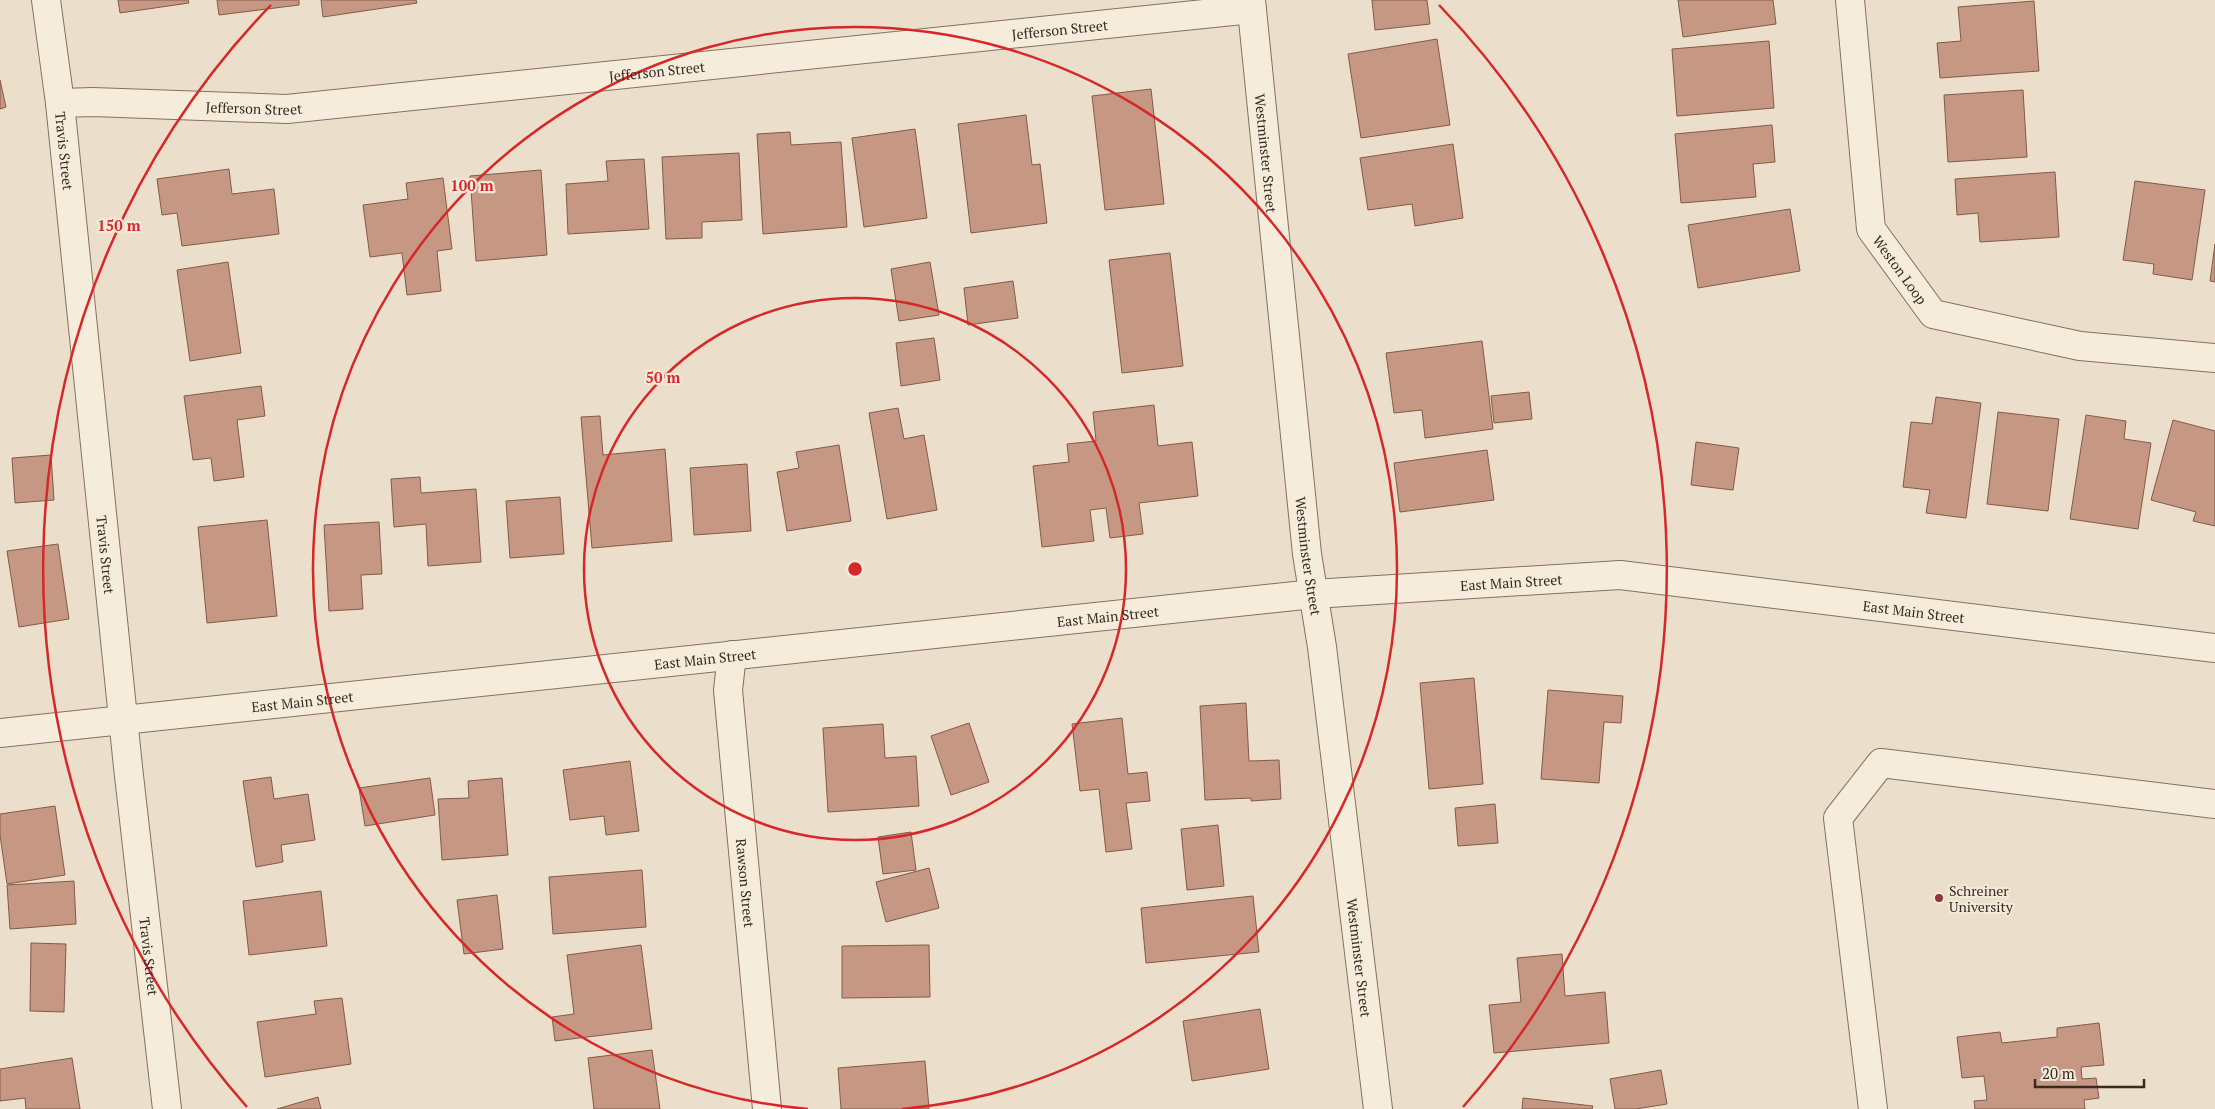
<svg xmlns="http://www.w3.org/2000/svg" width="2215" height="1109" viewBox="0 0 2215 1109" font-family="'PT Serif',serif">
	<rect width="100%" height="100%" fill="#ebdeca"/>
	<!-- building -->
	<g fill="#c69883" stroke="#835a48">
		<path d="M 118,0 L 188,0 L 189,3 L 120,13 Z"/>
		<path d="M 217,0 L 299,0 L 299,5 L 219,15 Z"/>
		<path d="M 321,0 L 416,0 L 417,3 L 323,17 Z"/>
		<path d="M 1372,0 L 1427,0 L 1430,24 L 1375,30 Z"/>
		<path d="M 1678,0 L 1773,0 L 1776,24 L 1683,37 Z"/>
		<path d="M 2034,1 L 2039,71 L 1940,78 L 1937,43 L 1961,41 L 1958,7 Z"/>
		<path d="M 1437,39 L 1450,125 L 1361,138 L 1348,54 Z"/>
		<path d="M 1769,41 L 1774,108 L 1677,116 L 1672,49 Z"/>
		<path d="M 0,80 L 6,107 L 0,109 Z"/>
		<path d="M 1151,89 L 1164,204 L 1105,210 L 1092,96 Z"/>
		<path d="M 2023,90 L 2027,157 L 1948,162 L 1944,95 Z"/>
		<path d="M 1026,115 L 1032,165 L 1040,164 L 1047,223 L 971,233 L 958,124 Z"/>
		<path d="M 1772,125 L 1775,162 L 1753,164 L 1756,197 L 1681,203 L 1675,134 Z"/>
		<path d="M 915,129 L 927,218 L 864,227 L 852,138 Z"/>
		<path d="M 790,132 L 791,145 L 841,142 L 847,227 L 763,234 L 757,134 Z"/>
		<path d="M 1453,144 L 1463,218 L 1415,226 L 1412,204 L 1368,210 L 1360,158 Z"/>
		<path d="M 739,153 L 742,220 L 702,222 L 702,238 L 666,239 L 662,157 Z"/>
		<path d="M 644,159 L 649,229 L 568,234 L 566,184 L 608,181 L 606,161 Z"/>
		<path d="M 229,169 L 232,194 L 274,189 L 279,234 L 182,246 L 177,213 L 162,215 L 157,179 Z"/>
		<path d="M 541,170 L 547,255 L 476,261 L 470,176 Z"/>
		<path d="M 2055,172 L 2059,237 L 1980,242 L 1978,213 L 1957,215 L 1955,179 Z"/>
		<path d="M 443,178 L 452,249 L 437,251 L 441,291 L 407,295 L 402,253 L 370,257 L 363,205 L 408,199 L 406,183 Z"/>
		<path d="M 2135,181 L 2205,190 L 2192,280 L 2153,274 L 2154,264 L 2123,260 Z"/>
		<path d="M 1790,209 L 1800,271 L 1698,288 L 1688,225 Z"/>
		<path d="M 2215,244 L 2215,282 L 2210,281 Z"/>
		<path d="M 1170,253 L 1183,366 L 1122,373 L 1109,260 Z"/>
		<path d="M 228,262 L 241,353 L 190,361 L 177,270 Z"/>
		<path d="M 930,262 L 939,315 L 899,321 L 891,269 Z"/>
		<path d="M 1013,281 L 1018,318 L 968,325 L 964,288 Z"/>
		<path d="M 934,338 L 940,380 L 901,386 L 896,343 Z"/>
		<path d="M 1482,341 L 1493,429 L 1425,438 L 1422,410 L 1394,413 L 1386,353 Z"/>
		<path d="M 261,386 L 265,416 L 237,420 L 244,477 L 214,481 L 211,458 L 193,460 L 184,396 Z"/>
		<path d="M 1529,392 L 1532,419 L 1494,423 L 1491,396 Z"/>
		<path d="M 1936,397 L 1981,403 L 1966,518 L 1926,513 L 1930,490 L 1903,487 L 1911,422 L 1932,424 Z"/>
		<path d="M 1154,405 L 1158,446 L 1192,442 L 1198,496 L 1139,503 L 1143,534 L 1110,538 L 1106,508 L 1090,510 L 1094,541 L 1042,547 L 1033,466 L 1069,462 L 1067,444 L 1096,441 L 1093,412 Z"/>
		<path d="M 898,408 L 904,439 L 924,435 L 937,510 L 887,519 L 869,413 Z"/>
		<path d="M 1998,412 L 2059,419 L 2048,511 L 1987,504 Z"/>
		<path d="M 2086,415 L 2126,421 L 2124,439 L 2151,443 L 2138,529 L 2070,519 Z"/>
		<path d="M 600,416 L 603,455 L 665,449 L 672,541 L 592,548 L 581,417 Z"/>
		<path d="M 2173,420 L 2215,431 L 2215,526 L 2193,521 L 2196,512 L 2151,500 Z"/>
		<path d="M 1696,442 L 1739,448 L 1733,490 L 1691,485 Z"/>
		<path d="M 839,445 L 851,521 L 787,531 L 777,472 L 799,468 L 796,452 Z"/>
		<path d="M 1487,450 L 1494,500 L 1400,512 L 1394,463 Z"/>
		<path d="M 51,455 L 54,500 L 15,503 L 12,458 Z"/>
		<path d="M 747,464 L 751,531 L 694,535 L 690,468 Z"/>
		<path d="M 420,477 L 421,493 L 476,489 L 481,562 L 428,566 L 426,524 L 394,527 L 391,479 Z"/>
		<path d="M 560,497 L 564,554 L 510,558 L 506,501 Z"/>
		<path d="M 267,520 L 277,616 L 207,623 L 198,527 Z"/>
		<path d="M 379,522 L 382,574 L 361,575 L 363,609 L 329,611 L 324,525 Z"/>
		<path d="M 58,544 L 69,619 L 19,627 L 7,551 Z"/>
		<path d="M 1474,678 L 1483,784 L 1429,789 L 1420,683 Z"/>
		<path d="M 1548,690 L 1623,696 L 1621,723 L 1604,722 L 1599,783 L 1541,779 Z"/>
		<path d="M 1246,703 L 1249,761 L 1279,760 L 1281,799 L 1251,801 L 1251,798 L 1205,800 L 1200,706 Z"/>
		<path d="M 1122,718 L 1128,774 L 1147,772 L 1150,801 L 1126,803 L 1132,849 L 1106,852 L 1099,789 L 1080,791 L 1072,724 Z"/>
		<path d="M 969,723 L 989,782 L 951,795 L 931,736 Z"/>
		<path d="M 883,724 L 885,758 L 916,756 L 919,806 L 828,812 L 823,728 Z"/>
		<path d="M 630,761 L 639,831 L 606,835 L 604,816 L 570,820 L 563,770 Z"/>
		<path d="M 271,777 L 274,799 L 308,794 L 315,840 L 281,845 L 283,862 L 256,867 L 243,781 Z"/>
		<path d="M 430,778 L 435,815 L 365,826 L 359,788 Z"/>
		<path d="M 502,778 L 508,855 L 442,860 L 438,799 L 469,798 L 468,781 Z"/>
		<path d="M 1495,804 L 1498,843 L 1458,846 L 1455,808 Z"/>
		<path d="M 55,806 L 65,875 L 7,884 L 0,835 L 0,814 Z"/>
		<path d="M 1218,825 L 1224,886 L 1187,890 L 1181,829 Z"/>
		<path d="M 911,832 L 916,870 L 883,874 L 878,837 Z"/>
		<path d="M 929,868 L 939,908 L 886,922 L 876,882 Z"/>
		<path d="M 642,870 L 646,927 L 553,934 L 549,877 Z"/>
		<path d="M 74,881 L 76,924 L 10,929 L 7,885 Z"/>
		<path d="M 321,891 L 327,946 L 249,955 L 243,901 Z"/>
		<path d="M 497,895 L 503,949 L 464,954 L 457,900 Z"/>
		<path d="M 1253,896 L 1259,952 L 1146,963 L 1141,908 Z"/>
		<path d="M 31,943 L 66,944 L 64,1012 L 30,1011 Z"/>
		<path d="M 641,945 L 652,1029 L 555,1041 L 552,1017 L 574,1014 L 567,955 Z"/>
		<path d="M 929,945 L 930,997 L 842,998 L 842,946 Z"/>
		<path d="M 1562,954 L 1565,996 L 1605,992 L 1609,1043 L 1494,1053 L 1489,1005 L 1521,1002 L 1517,958 Z"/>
		<path d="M 342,998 L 351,1064 L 265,1077 L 257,1022 L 316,1014 L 314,1001 Z"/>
		<path d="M 1260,1009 L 1269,1069 L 1192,1081 L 1183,1021 Z"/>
		<path d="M 2099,1023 L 2104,1065 L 2081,1067 L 2082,1079 L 2096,1078 L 2099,1098 L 2084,1100 L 2085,1109 L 1975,1109 L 1974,1101 L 1987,1100 L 1984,1076 L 1962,1078 L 1957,1037 L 2000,1032 L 2002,1043 L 2057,1037 L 2057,1028 Z"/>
		<path d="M 652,1050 L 660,1109 L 594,1109 L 588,1058 Z"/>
		<path d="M 72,1058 L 80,1109 L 26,1109 L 25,1098 L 0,1101 L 0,1069 Z"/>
		<path d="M 925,1061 L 929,1109 L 841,1109 L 838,1068 Z"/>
		<path d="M 1661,1070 L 1667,1104 L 1636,1109 L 1615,1109 L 1610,1079 Z"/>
		<path d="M 318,1097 L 321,1109 L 277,1109 Z"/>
		<path d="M 1523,1098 L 1593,1106 L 1592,1109 L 1522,1109 Z"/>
	</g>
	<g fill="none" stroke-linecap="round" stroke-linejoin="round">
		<defs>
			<g id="minor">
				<path id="s1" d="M 46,0 L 60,103 L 128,767 L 167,1109"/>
				<path id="s2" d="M 1251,0 L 1307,554 L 1322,647 L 1378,1109"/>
				<path id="s3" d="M 1850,0 L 1871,229 L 1933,314 L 2080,346 L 2215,358"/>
				<path id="s4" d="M 60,103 L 93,102 L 287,109 L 1252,9"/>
				<path id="s5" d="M 732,655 L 728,690 L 767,1109"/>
				<path id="s6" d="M 0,733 L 1313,594 L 1620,575 L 2215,648"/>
				<path d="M 1873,1109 L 1838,818 L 1881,763 L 2215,804"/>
			</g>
		</defs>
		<!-- minor casing -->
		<use href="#minor" stroke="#867060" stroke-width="30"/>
		<!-- minor -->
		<use href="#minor" stroke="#f6ecdc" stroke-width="28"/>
	</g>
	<!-- distance rings -->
	<g fill="none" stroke="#d62828" stroke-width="2.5">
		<circle cx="855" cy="569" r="271"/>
		<path d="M808 1109A542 542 0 1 1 902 1109"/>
		<path d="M247 1107A812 812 0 0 1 271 5M1439 5A812 812 0 0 1 1463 1107"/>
	</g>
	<!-- markers -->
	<circle fill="#90353e" stroke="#f3e9d9" stroke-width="2" cx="1939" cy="898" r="5"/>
	<g text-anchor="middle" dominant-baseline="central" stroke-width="4.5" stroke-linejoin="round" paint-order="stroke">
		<!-- street labels -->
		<g font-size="14" fill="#382a22" stroke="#f3e9d9">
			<text stroke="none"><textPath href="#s4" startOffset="1004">Jefferson Street</textPath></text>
			<text stroke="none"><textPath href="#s4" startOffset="599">Jefferson Street</textPath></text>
			<text stroke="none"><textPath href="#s4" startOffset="194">Jefferson Street</textPath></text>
			<text stroke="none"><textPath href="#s1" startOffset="152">Travis Street</textPath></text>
			<text stroke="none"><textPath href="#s2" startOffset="154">Westminster Street</textPath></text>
			<text stroke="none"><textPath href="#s3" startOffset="280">Weston Loop</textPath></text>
			<text stroke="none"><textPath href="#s1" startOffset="558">Travis Street</textPath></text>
			<text stroke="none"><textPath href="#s2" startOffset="559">Westminster Street</textPath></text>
			<text stroke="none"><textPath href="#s6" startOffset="1519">East Main Street</textPath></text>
			<text stroke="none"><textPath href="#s6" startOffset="1924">East Main Street</textPath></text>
			<text stroke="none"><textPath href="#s6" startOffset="1114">East Main Street</textPath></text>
			<text stroke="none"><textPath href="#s6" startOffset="709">East Main Street</textPath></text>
			<text stroke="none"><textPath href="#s6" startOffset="304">East Main Street</textPath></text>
			<text stroke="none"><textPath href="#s5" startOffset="229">Rawson Street</textPath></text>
			<text stroke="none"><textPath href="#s1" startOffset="962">Travis Street</textPath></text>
			<text stroke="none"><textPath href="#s2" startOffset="964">Westminster Street</textPath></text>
		</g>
		<!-- poi labels -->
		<g font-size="14" fill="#382a22" stroke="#f3e9d9" text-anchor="start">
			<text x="1949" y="890">Schreiner<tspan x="1949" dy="16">University</tspan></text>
		</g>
	</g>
	<circle cx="855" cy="569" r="8" fill="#d62828" stroke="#f3e9d9" stroke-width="2.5"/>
	<g font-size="15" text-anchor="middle" font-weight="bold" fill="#d62828" stroke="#f3e9d9" stroke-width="4.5" stroke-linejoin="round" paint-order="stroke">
		<text x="472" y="191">100 m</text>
		<text x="119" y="231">150 m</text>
		<text x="663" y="383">50 m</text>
	</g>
	<!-- scale -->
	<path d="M2035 1079v8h109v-8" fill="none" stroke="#382a22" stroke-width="2.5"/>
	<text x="2042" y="1079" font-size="15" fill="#382a22" stroke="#f3e9d9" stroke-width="4" paint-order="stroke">20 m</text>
</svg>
